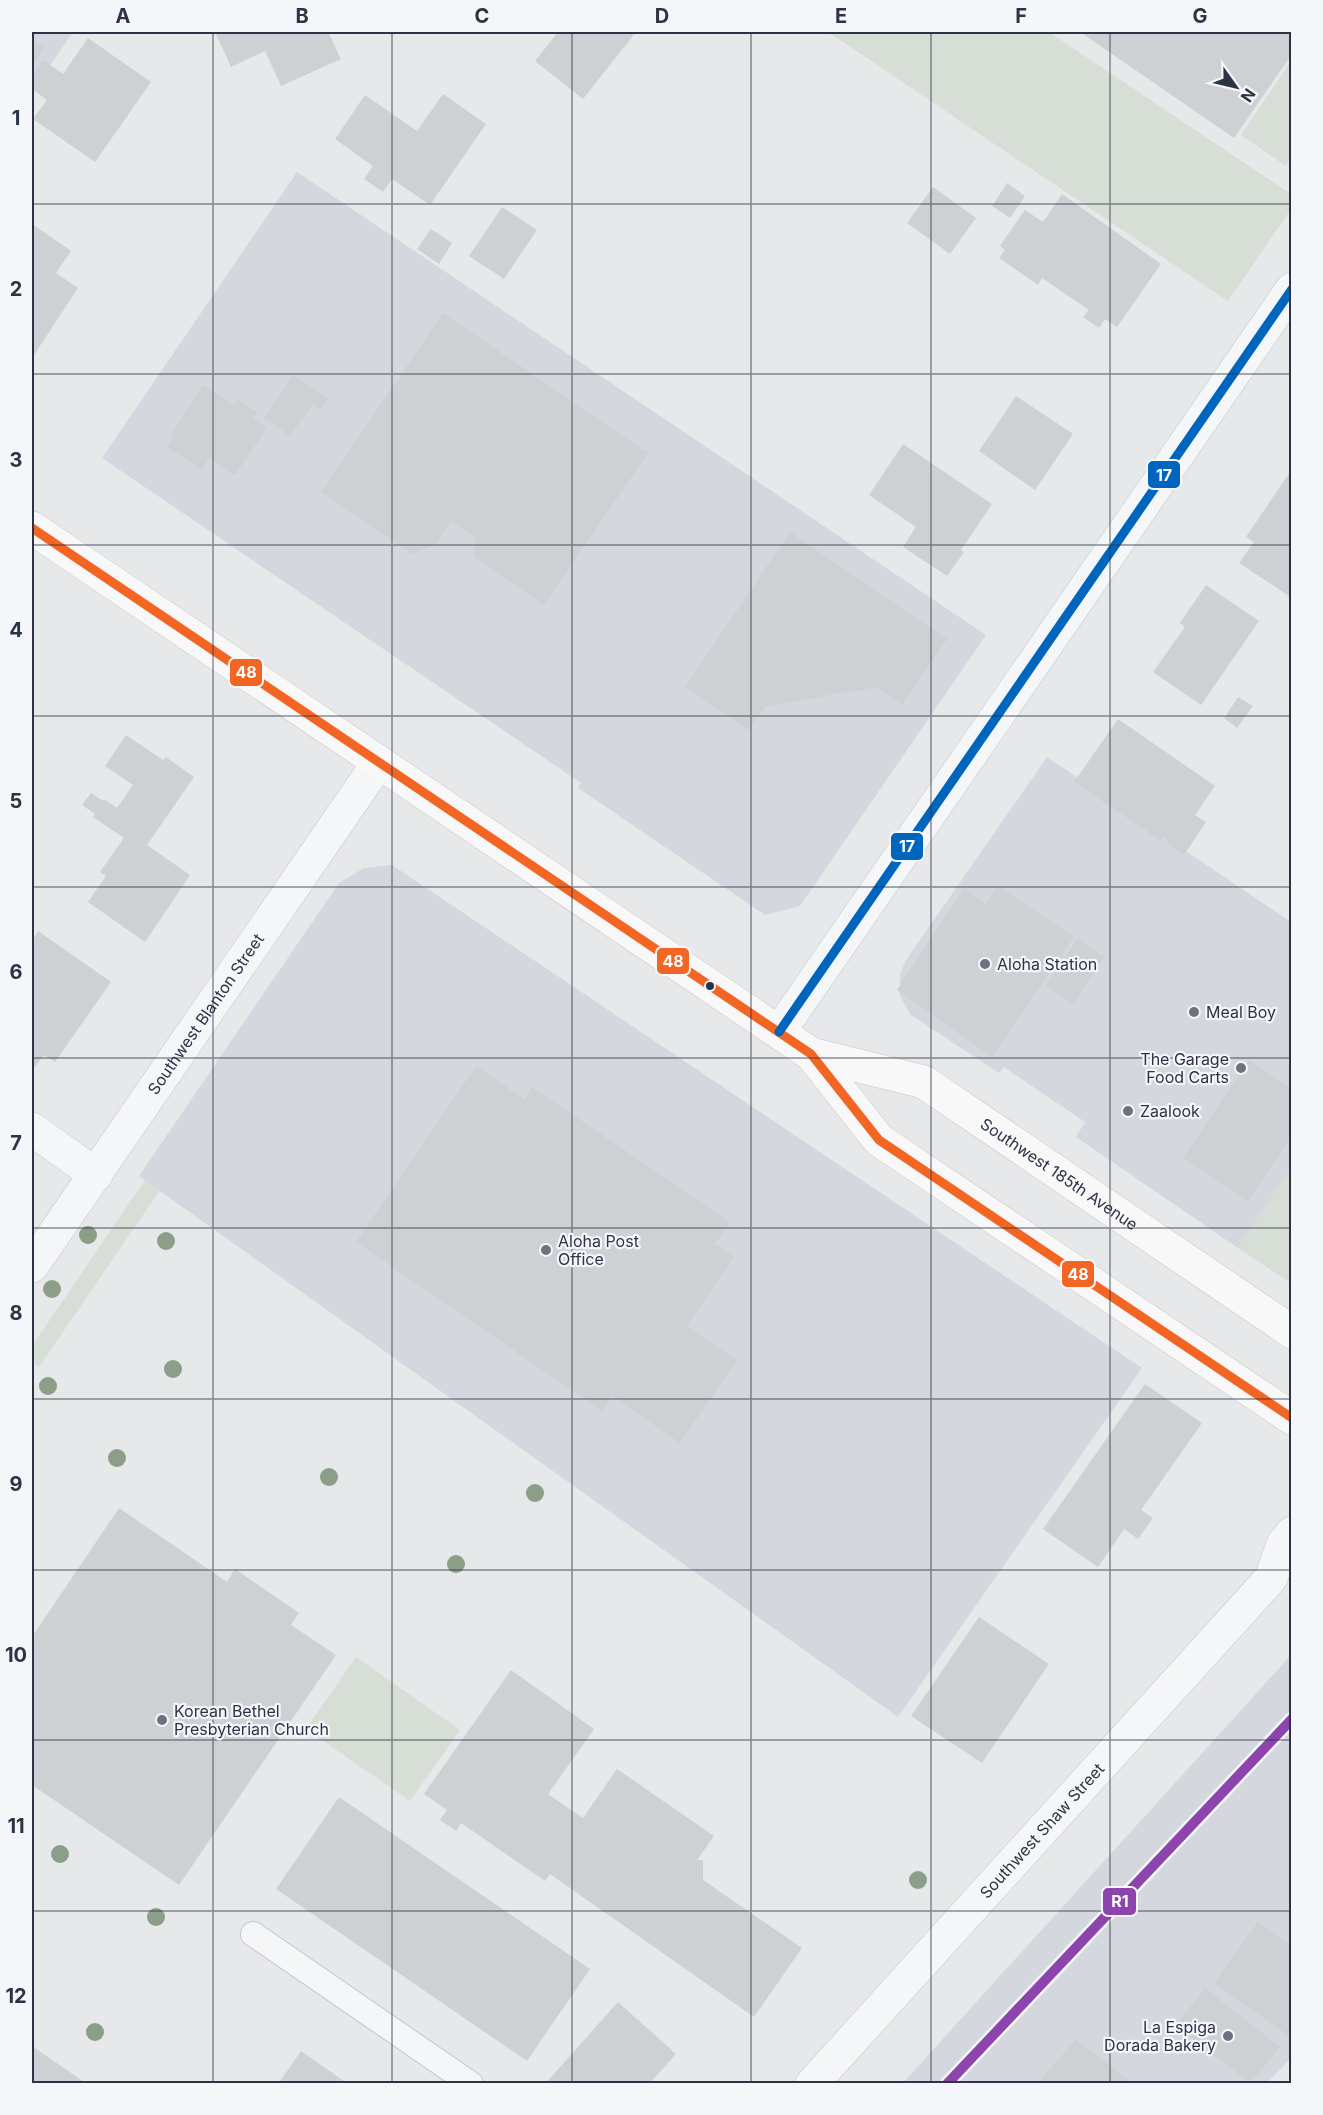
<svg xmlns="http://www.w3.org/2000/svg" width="1323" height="2115" viewBox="0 0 1323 2115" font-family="Inter,sans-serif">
	<rect width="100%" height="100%" fill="#e6e8ea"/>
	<!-- built -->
	<g fill="#d4d7dd">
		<path d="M 32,32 L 73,32 L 32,92 Z"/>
		<path d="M 297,172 L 986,635 L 800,906 L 765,915 L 578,788 L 581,783 L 102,458 Z"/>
		<path d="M 1047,757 L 1291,922 L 1291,1169 L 1238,1248 L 1076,1137 L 1085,1122 L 1004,1067 L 999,1073 L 911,1015 L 900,996 L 900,974 L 906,960 Z"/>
		<path d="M 392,865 L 1142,1368 L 898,1717 L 139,1176 L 339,883 L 364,868 Z"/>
		<path d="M 1291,1655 L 1291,2058 L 1267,2083 L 902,2084 Z"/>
	</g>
	<!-- green -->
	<g fill="#d6ded6">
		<path d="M 828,32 L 1049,32 L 1291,194 L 1291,209 L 1228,301 Z"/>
		<path d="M 1291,61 L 1291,157 L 1286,166 L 1241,135 Z"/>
		<path d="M 1291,1169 L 1291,1283 L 1238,1248 Z"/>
		<path d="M 145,1180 L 160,1190 L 39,1367 L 32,1362 L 32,1346 Z"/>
		<path d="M 356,1657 L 460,1730 L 410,1801 L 306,1729 Z"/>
	</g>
	<!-- building -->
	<g fill="#ced0d3">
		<path d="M 215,32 L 328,32 L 341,59 L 281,86 L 265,51 L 231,67 Z"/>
		<path d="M 558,32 L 636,32 L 583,99 L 535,61 Z"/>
		<path d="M 1080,32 L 1292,32 L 1292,54 L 1234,138 Z"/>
		<path d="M 88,38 L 151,82 L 95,162 L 33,119 L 47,100 L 32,89 L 32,76 L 43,60 L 63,74 Z"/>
		<path d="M 32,39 L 44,48 L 32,67 Z"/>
		<path d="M 443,94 L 486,124 L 430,205 L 392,179 L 383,192 L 364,179 L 373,166 L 335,139 L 365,95 L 417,131 Z"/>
		<path d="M 1007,183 L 1025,196 L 1010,218 L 992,206 Z"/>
		<path d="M 933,187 L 976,218 L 950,254 L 907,223 Z"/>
		<path d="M 1062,194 L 1161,264 L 1117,327 L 1105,319 L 1099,328 L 1083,317 L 1089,310 L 1042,278 L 1038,285 L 999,258 L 1005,250 L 1000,246 L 1025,210 L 1043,222 Z"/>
		<path d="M 502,207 L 537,230 L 504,279 L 469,256 Z"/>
		<path d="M 32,224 L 71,251 L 56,273 L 78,288 L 32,358 Z"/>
		<path d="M 431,229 L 452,243 L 439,264 L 417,249 Z"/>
		<path d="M 443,313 L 648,453 L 544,605 L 474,557 L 476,538 L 451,521 L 436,544 L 412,554 L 321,492 Z"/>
		<path d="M 293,375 L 328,398 L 320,410 L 312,405 L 290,436 L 264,418 Z"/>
		<path d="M 203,385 L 234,405 L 238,399 L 257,412 L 253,419 L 267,428 L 235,475 L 209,458 L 202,470 L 167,447 L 174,436 L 171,434 Z"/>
		<path d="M 1016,396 L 1073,434 L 1035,490 L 979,451 Z"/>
		<path d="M 903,444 L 992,504 L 961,550 L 964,552 L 947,576 L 903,547 L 916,527 L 869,495 Z"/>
		<path d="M 1292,469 L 1292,598 L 1239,563 L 1254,542 L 1246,537 Z"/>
		<path d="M 790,532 L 947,639 L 902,705 L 877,687 L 766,706 L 748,730 L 685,687 Z"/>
		<path d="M 1206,585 L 1259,621 L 1201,705 L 1153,672 L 1185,627 L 1180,623 Z"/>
		<path d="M 1238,697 L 1253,706 L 1237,728 L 1224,718 Z"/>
		<path d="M 1118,719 L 1215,786 L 1195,815 L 1206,822 L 1184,855 L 1167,844 L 1169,841 L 1163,837 L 1160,840 L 1074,782 Z"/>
		<path d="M 126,735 L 163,760 L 166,757 L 194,777 L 147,845 L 190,875 L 145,942 L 88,902 L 106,876 L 100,872 L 124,838 L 93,817 L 95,814 L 82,805 L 91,793 L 103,801 L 104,799 L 117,808 L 133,785 L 105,766 Z"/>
		<path d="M 998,886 L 1074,937 L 992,1057 L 897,990 L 964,888 L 986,904 Z"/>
		<path d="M 38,931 L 111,982 L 55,1062 L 44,1055 L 33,1070 L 32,1068 L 32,941 Z"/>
		<path d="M 1077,939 L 1104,957 L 1073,1004 L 1046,986 Z"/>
		<path d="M 1249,1060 L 1292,1089 L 1292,1136 L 1248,1201 L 1183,1158 Z"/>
		<path d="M 476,1066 L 524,1099 L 532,1087 L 730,1222 L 715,1244 L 734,1257 L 687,1326 L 737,1360 L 680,1443 L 612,1396 L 602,1411 L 356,1242 Z"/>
		<path d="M 1145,1384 L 1202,1423 L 1141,1510 L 1153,1518 L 1138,1539 L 1124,1529 L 1098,1567 L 1043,1529 Z"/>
		<path d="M 119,1508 L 227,1582 L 235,1569 L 299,1613 L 291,1625 L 336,1655 L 179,1885 L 32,1785 L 32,1637 Z"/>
		<path d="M 979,1617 L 1049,1664 L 982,1763 L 911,1716 Z"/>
		<path d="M 511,1670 L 594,1729 L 548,1794 L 583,1818 L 617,1769 L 714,1836 L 697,1860 L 703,1860 L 703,1880 L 802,1948 L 754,2017 L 550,1874 L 545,1881 L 461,1823 L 456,1831 L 440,1820 L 447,1810 L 424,1794 Z"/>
		<path d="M 339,1797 L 590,1969 L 527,2061 L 276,1889 Z"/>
		<path d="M 1258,1922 L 1292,1946 L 1292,2038 L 1214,1983 Z"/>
		<path d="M 1205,1988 L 1280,2047 L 1250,2083 L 1176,2025 Z"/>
		<path d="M 618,2002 L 676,2054 L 649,2084 L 545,2084 Z"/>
		<path d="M 1076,2040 L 1099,2057 L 1134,2084 L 1036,2084 Z"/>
		<path d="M 32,2046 L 61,2066 L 87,2084 L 32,2084 Z"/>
		<path d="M 301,2051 L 348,2084 L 278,2084 Z"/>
	</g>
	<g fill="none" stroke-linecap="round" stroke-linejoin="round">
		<defs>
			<path id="service" d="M 253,1934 L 471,2084"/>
			<g id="minor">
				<path d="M 779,1032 L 1292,289"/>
				<path d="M 32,1129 L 96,1175"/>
				<path id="s1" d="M 32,1266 L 379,762"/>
				<path id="s2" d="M 812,2084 L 1271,1578 L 1283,1544 L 1292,1533"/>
			</g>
			<g id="secondary">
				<path d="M 32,528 L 811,1054 L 879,1140 L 1292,1418"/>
				<path id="s3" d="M 811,1054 L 924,1082 L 1292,1332"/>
			</g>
		</defs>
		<!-- service casing -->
		<use href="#service" stroke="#c4c6c8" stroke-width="26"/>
		<!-- minor casing -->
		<use href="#minor" stroke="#c4c6c8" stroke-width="34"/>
		<!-- secondary casing -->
		<use href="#secondary" stroke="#c4c6c8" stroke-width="34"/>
		<!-- service -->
		<use href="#service" stroke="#f5f6f7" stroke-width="24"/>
		<!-- minor -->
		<use href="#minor" stroke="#f5f6f7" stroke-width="33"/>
		<!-- secondary -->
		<use href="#secondary" stroke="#f8f8f8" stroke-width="33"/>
		<defs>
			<path id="bus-1" d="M 32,528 L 811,1054 L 879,1140 L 1292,1418"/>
			<path id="bus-2" d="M 779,1032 L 1292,289"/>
		</defs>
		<!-- bus-1 casing -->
		<use href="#bus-1" stroke="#f4f6f9" stroke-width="14"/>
		<!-- bus-2 casing -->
		<use href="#bus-2" stroke="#f4f6f9" stroke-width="14"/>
		<!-- bus-1 -->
		<use href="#bus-1" stroke="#f26522" stroke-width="9"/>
		<!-- bus-2 -->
		<use href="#bus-2" stroke="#0065bd" stroke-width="9"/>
		<defs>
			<path id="rail-1" d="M 947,2084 L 1292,1719"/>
		</defs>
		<!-- rail-1 casing -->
		<use href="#rail-1" stroke="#f4f6f9" stroke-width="15"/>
		<!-- rail-1 -->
		<use href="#rail-1" stroke="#8e44ad" stroke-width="10"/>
	</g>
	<!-- trees -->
	<g fill="#8a9e88">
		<circle cx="88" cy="1235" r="9"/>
		<circle cx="166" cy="1241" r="9"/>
		<circle cx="52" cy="1289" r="9"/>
		<circle cx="173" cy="1369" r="9"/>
		<circle cx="48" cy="1386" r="9"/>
		<circle cx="117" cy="1458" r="9"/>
		<circle cx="329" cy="1477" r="9"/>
		<circle cx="535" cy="1493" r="9"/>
		<circle cx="456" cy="1564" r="9"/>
		<circle cx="60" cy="1854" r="9"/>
		<circle cx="918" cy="1880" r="9"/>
		<circle cx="156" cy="1917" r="9"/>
		<circle cx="95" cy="2032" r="9"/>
	</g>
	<!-- grid -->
	<path fill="none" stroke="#2b3445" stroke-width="1.5" stroke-opacity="0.55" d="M 213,32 L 213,2084M 392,32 L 392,2084M 572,32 L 572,2084M 751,32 L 751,2084M 931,32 L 931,2084M 1110,32 L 1110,2084M 32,204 L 1292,204M 32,374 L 1292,374M 32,545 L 1292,545M 32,716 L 1292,716M 32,887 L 1292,887M 32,1058 L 1292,1058M 32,1228 L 1292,1228M 32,1399 L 1292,1399M 32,1570 L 1292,1570M 32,1740 L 1292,1740M 32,1911 L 1292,1911"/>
	<!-- markers -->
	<g fill="#6c737f" stroke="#f4f6f9" stroke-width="2">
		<circle cx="985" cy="964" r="6"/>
		<circle cx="1194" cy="1012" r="6"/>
		<circle cx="1241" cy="1068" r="6"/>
		<circle cx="1128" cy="1111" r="6"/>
		<circle cx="546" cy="1250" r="6"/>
		<circle cx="162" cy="1720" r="6"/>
		<circle cx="1228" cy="2036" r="6"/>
	</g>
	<circle fill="#2b3445" stroke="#f4f6f9" stroke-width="2" cx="710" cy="986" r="5"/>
	<g text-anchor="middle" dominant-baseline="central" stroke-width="4.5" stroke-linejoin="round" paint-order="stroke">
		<!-- poi labels -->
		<g font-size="16" fill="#2b3445" stroke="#f4f6f9" text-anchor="start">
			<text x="997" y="964">Aloha Station</text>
			<text x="1206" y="1012">Meal Boy</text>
			<text x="1229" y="1059" text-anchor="end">The Garage<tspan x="1229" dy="18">Food Carts</tspan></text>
			<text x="1140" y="1111">Zaalook</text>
			<text x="558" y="1241">Aloha Post<tspan x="558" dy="18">Office</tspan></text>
			<text x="174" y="1711">Korean Bethel<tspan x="174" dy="18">Presbyterian Church</tspan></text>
			<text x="1216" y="2027" text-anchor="end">La Espiga<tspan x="1216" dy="18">Dorada Bakery</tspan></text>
		</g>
		<!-- street labels -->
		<g font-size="16" fill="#2b3445" stroke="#f4f6f9">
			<text stroke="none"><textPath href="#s1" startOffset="306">Southwest Blanton Street</textPath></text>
			<text stroke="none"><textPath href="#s3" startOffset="280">Southwest 185th Avenue</textPath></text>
			<text stroke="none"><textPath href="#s2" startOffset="342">Southwest Shaw Street</textPath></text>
		</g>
	</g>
	<g stroke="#f4f6f9" stroke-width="2">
		<rect x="1147" y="460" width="34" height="29" rx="6" fill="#0065bd"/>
		<rect x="229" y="658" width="34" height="29" rx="6" fill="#f26522"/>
		<rect x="890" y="832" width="34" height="29" rx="6" fill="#0065bd"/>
		<rect x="656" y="947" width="34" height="28" rx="6" fill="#f26522"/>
		<rect x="1061" y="1260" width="34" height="28" rx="6" fill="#f26522"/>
		<rect x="1102" y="1887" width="35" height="29" rx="6" fill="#8e44ad"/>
	</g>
	<g font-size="16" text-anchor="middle" font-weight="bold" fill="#fff">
		<text x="1164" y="481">17</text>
		<text x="246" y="678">48</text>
		<text x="907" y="852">17</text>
		<text x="673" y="967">48</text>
		<text x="1078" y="1280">48</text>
		<text x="1120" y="1907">R1</text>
	</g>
	<!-- border -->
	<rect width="1323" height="2115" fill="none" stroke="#f4f6f9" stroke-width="66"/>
	<!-- north arrow -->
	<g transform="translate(1236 87) rotate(124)" stroke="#f4f6f9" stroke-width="4.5" paint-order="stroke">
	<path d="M0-4.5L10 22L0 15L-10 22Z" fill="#2b3445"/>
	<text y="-9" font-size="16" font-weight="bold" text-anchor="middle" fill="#2b3445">N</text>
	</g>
	<rect x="33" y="33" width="1257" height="2049" fill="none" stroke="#2b3445" stroke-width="2"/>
	<g font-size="20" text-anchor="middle" font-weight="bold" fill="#2b3445">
		<text x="123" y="23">A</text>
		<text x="302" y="23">B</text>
		<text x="482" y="23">C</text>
		<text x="662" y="23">D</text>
		<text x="841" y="23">E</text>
		<text x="1021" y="23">F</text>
		<text x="1200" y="23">G</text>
		<text x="16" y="125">1</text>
		<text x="16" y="296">2</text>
		<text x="16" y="467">3</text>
		<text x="16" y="637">4</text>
		<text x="16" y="808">5</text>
		<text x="16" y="979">6</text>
		<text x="16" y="1150">7</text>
		<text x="16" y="1320">8</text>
		<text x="16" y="1491">9</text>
		<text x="16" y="1662">10</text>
		<text x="16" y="1833">11</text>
		<text x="16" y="2003">12</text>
	</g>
</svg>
